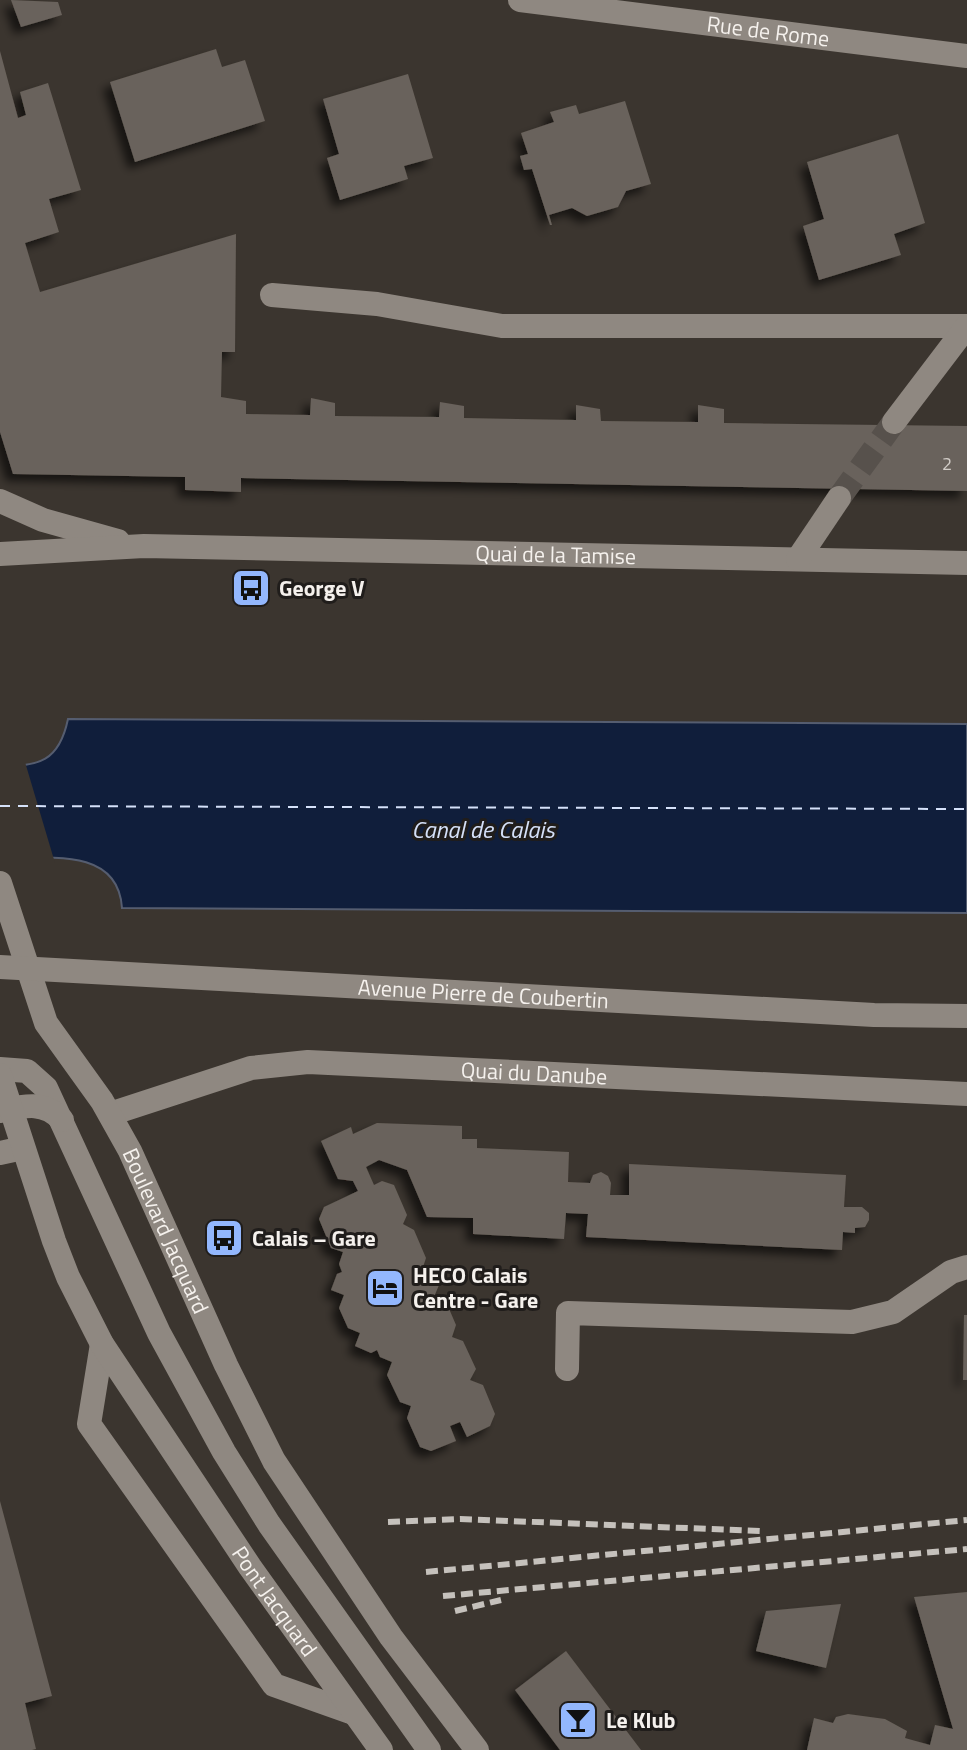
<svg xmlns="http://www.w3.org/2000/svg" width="967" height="1750" viewBox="0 0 967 1750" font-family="'Titillium Web',sans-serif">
	<defs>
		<filter id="shadow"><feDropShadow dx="-7" dy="7" stdDeviation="4" flood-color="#0009"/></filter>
	</defs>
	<rect width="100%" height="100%" fill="#3b352f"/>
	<!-- water -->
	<path fill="#101e3b" stroke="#555d70" stroke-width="2" d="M 68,719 L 967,724 L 967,913 L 122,908 C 118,845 43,859 0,859 L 0,766 C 39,766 59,762 68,719 Z"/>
	<!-- pier -->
	<path fill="#3b352f" d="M 0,762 L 25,762 L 55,863 L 0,863 Z"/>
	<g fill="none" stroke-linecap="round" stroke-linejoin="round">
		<!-- ferry -->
		<path stroke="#d5e1f9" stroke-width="2" stroke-dasharray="10 8" stroke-linecap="butt" d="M 0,806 L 967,809"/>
	</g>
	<!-- building -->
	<g fill="#69625b" filter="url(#shadow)">
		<path d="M 11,0 L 58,2 L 62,15 L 21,27 Z"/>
		<path d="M 216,49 L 222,67 L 245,60 L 265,121 L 135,162 L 110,82 Z"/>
		<path d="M 0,51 L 18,118 L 26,115 L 20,92 L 48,83 L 81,190 L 49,199 L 59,232 L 25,243 L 40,292 L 236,234 L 235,352 L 222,352 L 221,397 L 246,401 L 246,414 L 310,415 L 311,398 L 335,403 L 335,416 L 439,417 L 440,402 L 464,406 L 464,418 L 576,420 L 576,405 L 600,409 L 601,421 L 698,422 L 698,405 L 724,409 L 724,423 L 967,426 L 967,491 L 241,478 L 241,492 L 185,490 L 185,477 L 13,474 L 0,432 Z"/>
		<path d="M 408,74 L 433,158 L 404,166 L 408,179 L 340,200 L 327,158 L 339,154 L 323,99 Z"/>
		<path d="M 625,101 L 651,184 L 626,191 L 618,207 L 587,216 L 572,208 L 549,215 L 552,225 L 550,225 L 532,169 L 524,170 L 520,156 L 528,154 L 521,133 L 554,122 L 550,112 L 576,105 L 579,114 Z"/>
		<path d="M 898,134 L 925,223 L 894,234 L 901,255 L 819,280 L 803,226 L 824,219 L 807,162 Z"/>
		<path d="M 377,1123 L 462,1126 L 462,1139 L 477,1139 L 477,1148 L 569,1152 L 568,1182 L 590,1183 L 593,1175 L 601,1172 L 608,1176 L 611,1183 L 610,1195 L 629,1195 L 629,1164 L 846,1175 L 844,1207 L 862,1207 L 869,1213 L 869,1220 L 865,1227 L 855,1228 L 855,1233 L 843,1232 L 842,1250 L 586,1237 L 588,1214 L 566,1213 L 564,1239 L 473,1234 L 473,1218 L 427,1217 L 407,1170 L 379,1160 L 366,1167 L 374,1185 L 382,1181 L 394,1185 L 407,1215 L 403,1224 L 414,1230 L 426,1258 L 422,1270 L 432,1271 L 439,1285 L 434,1297 L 444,1297 L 456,1325 L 452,1337 L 463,1341 L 476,1369 L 470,1380 L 483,1385 L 495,1414 L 490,1426 L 467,1437 L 460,1422 L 450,1426 L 456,1441 L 431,1451 L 420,1447 L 407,1418 L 411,1406 L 400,1402 L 387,1375 L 392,1362 L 380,1357 L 377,1350 L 371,1353 L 355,1346 L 360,1333 L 348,1328 L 339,1308 L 344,1295 L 331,1290 L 337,1274 L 342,1272 L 339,1264 L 343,1252 L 331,1248 L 319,1219 L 324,1207 L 358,1191 L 353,1181 L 338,1179 L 321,1141 L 351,1127 L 353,1134 Z"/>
		<path d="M 964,1315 L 967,1315 L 967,1380 L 963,1380 Z"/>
		<path d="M 0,1501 L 52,1696 L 25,1703 L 36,1749 L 32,1750 L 0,1750 Z"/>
		<path d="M 967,1592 L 967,1750 L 807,1750 L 814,1718 L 833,1723 L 836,1717 L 848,1714 L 885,1719 L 907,1731 L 905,1738 L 930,1745 L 935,1725 L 953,1729 L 914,1597 Z"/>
		<path d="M 841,1604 L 826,1668 L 756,1651 L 766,1611 Z"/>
		<path d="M 566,1651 L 641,1750 L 560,1750 L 515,1690 Z"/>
	</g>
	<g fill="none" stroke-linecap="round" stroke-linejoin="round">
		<!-- minor-tunnel -->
		<path stroke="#57514c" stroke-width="24" stroke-dasharray="24 12" stroke-linecap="butt" d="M 839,498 L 894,422"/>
		<!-- service -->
		<g stroke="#8f8881" stroke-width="24">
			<path d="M 272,295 L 377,304 L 502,326 L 967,326"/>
			<path d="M 0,1069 L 27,1071 L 46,1088 L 159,1333 L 224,1452 L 269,1524 L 429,1750"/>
			<path d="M 0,1111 C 23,1106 44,1100 62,1120"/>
			<path d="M 102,1344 L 89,1424 L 274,1685 L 353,1713"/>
			<path d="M 567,1369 L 568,1313 L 852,1322 L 893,1312 L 951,1272 L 967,1267"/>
		</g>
		<!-- minor -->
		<g stroke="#8f8881" stroke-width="24">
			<path id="s1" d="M 520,0 L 967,56"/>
			<path d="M 894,422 L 967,326"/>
			<path d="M 0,501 L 43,520 L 118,541"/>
			<path id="s2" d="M 0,554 L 144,546 L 967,563"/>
			<path d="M 798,559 L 839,498"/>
			<path id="s3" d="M 110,1114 L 251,1068 L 308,1062 L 967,1094"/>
			<path d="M 0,1153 L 23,1148"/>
		</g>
		<!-- tertiary -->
		<g stroke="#8f8881" stroke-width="24">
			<path id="s4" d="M 0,883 L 46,1023 L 102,1101 L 130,1151 L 226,1365 L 274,1461 L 391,1637 L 477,1750"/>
			<path id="s5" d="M 0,967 L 874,1015 L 967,1016"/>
			<path id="s6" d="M 0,1075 L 54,1241 L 68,1277 L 102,1344 L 250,1567 L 381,1750"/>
		</g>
		<!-- rail -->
		<g stroke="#c5c1bc" stroke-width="6" stroke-dasharray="12 6" stroke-linecap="butt">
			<path d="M 388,1522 L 460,1519 L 760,1531"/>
			<path d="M 426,1572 L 967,1520"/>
			<path d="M 443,1596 L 967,1549"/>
			<path d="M 455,1611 L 501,1600"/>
		</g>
	</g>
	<!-- icons -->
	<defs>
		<symbol id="bus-square" viewBox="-11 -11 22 22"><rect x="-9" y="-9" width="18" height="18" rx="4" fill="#93b7fd" stroke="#201d1b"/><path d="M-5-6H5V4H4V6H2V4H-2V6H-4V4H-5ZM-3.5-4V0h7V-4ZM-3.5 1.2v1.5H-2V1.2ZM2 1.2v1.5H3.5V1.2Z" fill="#111"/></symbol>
		<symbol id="hotel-square" viewBox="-11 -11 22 22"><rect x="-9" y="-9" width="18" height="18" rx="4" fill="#93b7fd" stroke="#201d1b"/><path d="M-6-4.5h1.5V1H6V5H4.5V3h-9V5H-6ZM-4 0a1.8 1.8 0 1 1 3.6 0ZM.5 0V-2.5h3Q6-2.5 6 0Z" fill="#111"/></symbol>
		<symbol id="bar-square" viewBox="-11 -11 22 22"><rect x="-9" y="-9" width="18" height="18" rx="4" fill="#93b7fd" stroke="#201d1b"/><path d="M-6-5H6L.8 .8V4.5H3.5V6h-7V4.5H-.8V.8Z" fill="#111"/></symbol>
	</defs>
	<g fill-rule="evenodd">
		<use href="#bus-square" x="229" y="566" width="44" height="44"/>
		<use href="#bus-square" x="202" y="1216" width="44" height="44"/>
		<use href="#hotel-square" x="363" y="1266" width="44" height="44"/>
		<use href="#bar-square" x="556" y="1698" width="44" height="44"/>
	</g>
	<g text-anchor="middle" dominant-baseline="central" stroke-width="6" stroke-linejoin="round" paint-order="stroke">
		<!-- number labels -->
		<g font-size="18" fill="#d2cdc8">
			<text x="947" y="463">2</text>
		</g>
		<!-- street labels -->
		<g font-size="22" fill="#f5f1ed" stroke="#201d1b">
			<text stroke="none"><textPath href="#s1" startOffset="250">Rue de Rome</textPath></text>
			<text stroke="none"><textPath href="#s2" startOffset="556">Quai de la Tamise</textPath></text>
			<text stroke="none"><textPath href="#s5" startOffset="484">Avenue Pierre de Coubertin</textPath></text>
			<text stroke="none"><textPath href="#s3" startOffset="432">Quai du Danube</textPath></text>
			<text stroke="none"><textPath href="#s4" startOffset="388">Boulevard Jacquard</textPath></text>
			<text stroke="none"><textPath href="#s6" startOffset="598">Pont Jacquard</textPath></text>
		</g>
		<!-- poi labels -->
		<g font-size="22" font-weight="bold" fill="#f5f1ed" stroke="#201d1b" text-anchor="start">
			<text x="279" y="588">George V</text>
			<text x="252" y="1238">Calais – Gare</text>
			<text x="413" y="1275">HECO Calais<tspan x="413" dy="25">Centre - Gare</tspan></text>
			<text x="606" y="1720">Le Klub</text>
		</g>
		<!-- water labels -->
		<g font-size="24" font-style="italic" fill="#d5e1f9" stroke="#201d1b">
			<text x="483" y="829">Canal de Calais</text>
		</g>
	</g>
</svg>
